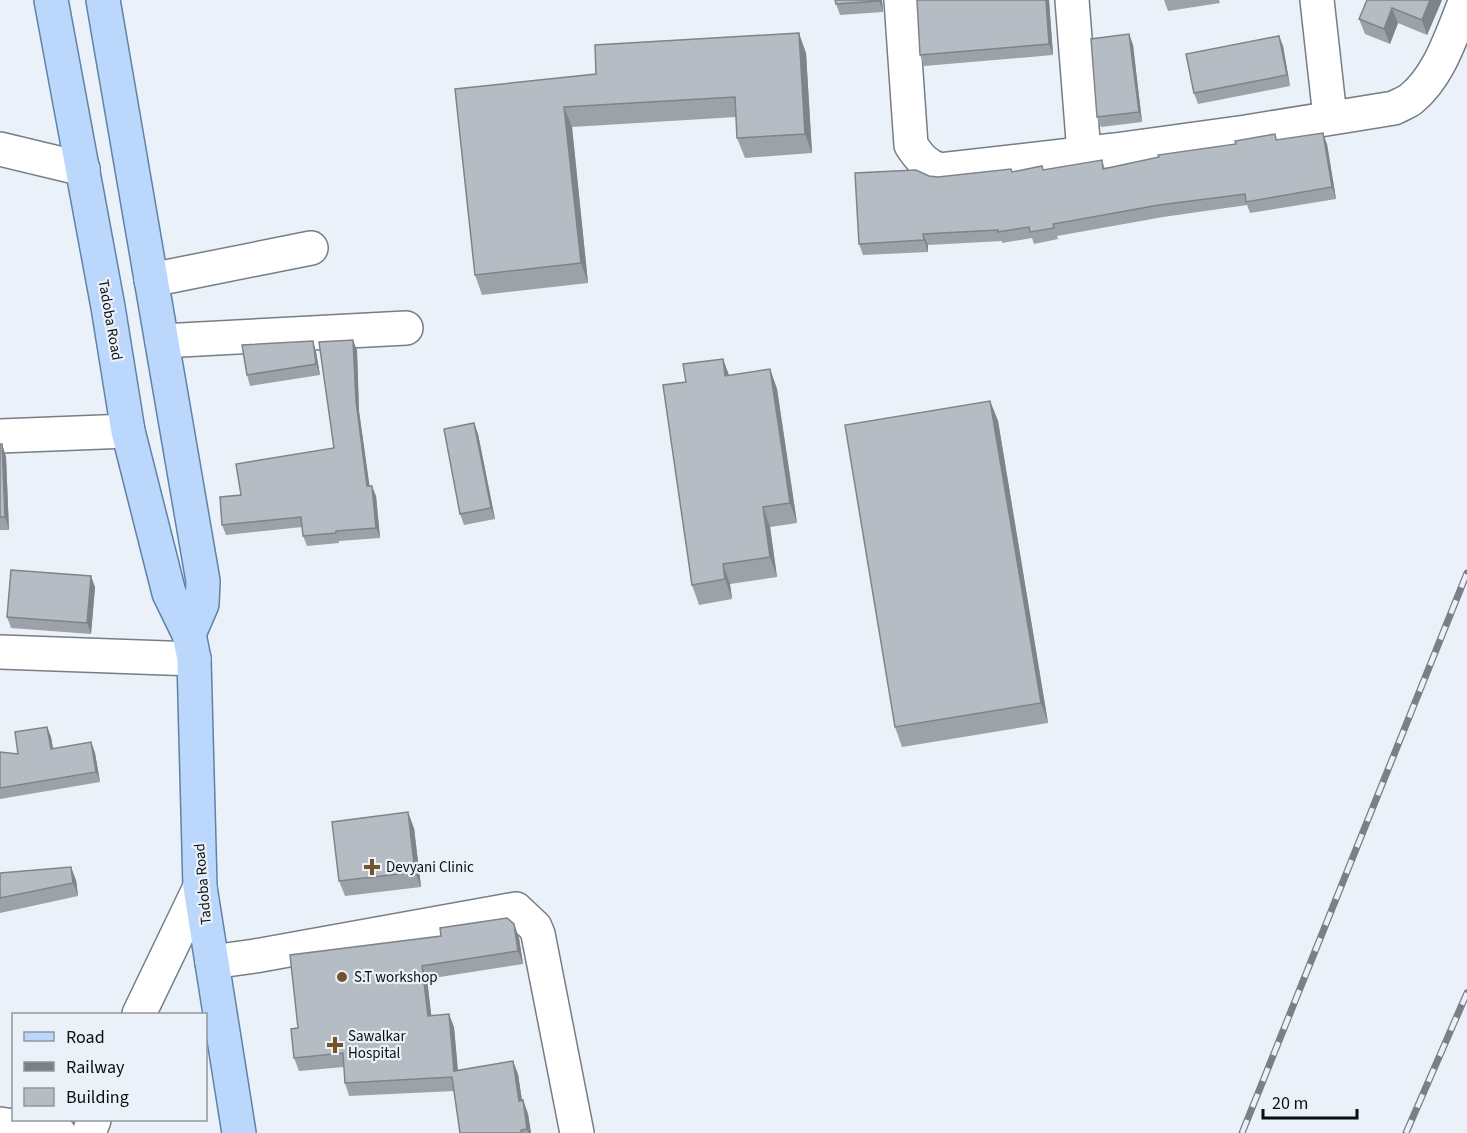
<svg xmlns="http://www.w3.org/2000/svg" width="1467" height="1133" viewBox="0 0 1467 1133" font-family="'Source Sans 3',sans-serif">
	<rect width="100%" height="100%" fill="#eaf1f9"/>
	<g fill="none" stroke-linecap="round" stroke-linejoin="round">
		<defs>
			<g id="minor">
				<path d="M 901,0 L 911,145 C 919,157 925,165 940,170 L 1115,150 L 1246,132 L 1394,108 C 1399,105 1406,103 1411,99 C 1440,76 1452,33 1466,0"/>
				<path d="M 1072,0 L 1084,153"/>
				<path d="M 1317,0 L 1330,117"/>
				<path d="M 0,149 L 83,169"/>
				<path d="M 151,280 L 311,248"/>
				<path d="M 162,341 L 406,328"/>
				<path d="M 0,436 L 128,431"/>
				<path d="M 0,652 L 194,659"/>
				<path d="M 212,962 L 255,956 L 516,909 L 535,927 L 538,934 L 577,1133"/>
				<path d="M 139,1014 L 200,887"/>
				<path d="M 0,1124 L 59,1133"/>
				<path d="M 89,1133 L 94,1120"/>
			</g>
			<g id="major">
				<path d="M 51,0 L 108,307 L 128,431 L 169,593 L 189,634 L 194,659 L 200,887 L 239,1133"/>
				<path d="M 103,0 L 203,581 L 202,604 L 189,634"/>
			</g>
		</defs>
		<!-- minor casing -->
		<use href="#minor" stroke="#777d84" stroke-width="36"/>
		<!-- major casing -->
		<use href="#major" stroke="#6081a8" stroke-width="36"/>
		<!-- minor -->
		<use href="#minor" stroke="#fff" stroke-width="33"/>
		<!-- major -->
		<use href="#major" stroke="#bbd8fc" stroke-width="33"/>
		<defs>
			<g id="rail">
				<path d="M 1242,1133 L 1467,573"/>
				<path d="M 1406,1133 L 1467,993"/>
			</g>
		</defs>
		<!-- rail casing -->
		<use href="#rail" stroke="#7b8085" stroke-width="7"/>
		<!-- rail -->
		<use href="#rail" stroke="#eaf1f9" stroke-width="4.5" stroke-dasharray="14" stroke-linecap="butt"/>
	</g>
	<!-- wall -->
	<g fill="#9da2a9">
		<path d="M 882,0 L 883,12 L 840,15 L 836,4 Z"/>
		<path d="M 917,0 L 1049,0 L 1053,55 L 924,66 L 920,55 Z"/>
		<path d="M 1164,0 L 1219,0 L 1220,3 L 1168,11 Z"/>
		<path d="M 1367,0 L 1442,0 L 1427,35 L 1398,23 L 1390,44 L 1365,34 L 1359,19 Z"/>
		<path d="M 1129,34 L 1133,45 L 1142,122 L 1101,127 L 1097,117 Z"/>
		<path d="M 1279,36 L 1283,46 L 1290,86 L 1198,104 L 1194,93 Z"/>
		<path d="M 806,53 L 812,153 L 745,158 L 737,138 L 736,117 L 572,127 L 588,283 L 482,295 L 475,275 L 455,89 Z"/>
		<path d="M 1275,134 L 1277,140 L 1327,144 L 1336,199 L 1250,213 L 1247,205 L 1163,217 L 1057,236 L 1058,239 L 1034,244 L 1032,238 L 1002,243 L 1002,241 L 928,245 L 928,252 L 863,255 L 859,244 L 938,177 L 1012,172 L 1042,166 L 1043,170 L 1102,160 L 1105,169 L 1236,144 Z"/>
		<path d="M 313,341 L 316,352 L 320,375 L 250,386 L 247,375 Z"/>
		<path d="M 357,350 L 359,411 L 369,486 L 376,496 L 380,538 L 339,541 L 339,543 L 307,546 L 303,536 L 302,527 L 226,535 L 222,525 L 241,495 L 334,448 Z"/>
		<path d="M 723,359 L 729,376 L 770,369 L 777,389 L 797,523 L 770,527 L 777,577 L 730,584 L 732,599 L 699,605 L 692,585 L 686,382 Z"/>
		<path d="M 990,401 L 998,421 L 1048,723 L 902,747 L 895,727 Z"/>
		<path d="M 474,423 L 478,434 L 495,519 L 464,525 L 460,514 Z"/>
		<path d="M 0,444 L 2,444 L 6,457 L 9,530 L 0,530 Z"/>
		<path d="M 95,587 L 91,634 L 11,628 L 7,617 Z"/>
		<path d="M 47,727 L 51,737 L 53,749 L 91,742 L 95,753 L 100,782 L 0,799 L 0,752 L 18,754 Z"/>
		<path d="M 414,828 L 421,887 L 345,896 L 339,881 Z"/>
		<path d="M 0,873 L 76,880 L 78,896 L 0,913 Z"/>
		<path d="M 514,924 L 519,938 L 523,964 L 427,979 L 431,1016 L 454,1027 L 458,1070 L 518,1074 L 522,1101 L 523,1100 L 528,1114 L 531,1133 L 460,1133 L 454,1091 L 349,1096 L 345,1083 L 344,1067 L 299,1071 L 294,1058 L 298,1028 L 441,936 Z"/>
	</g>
	<!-- shaded-wall -->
	<g fill="#7f8489">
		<path d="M 879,0 L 882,0 L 883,12 Z"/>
		<path d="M 1046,0 L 1049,0 L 1053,55 L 1049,44 Z"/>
		<path d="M 1430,0 L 1442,0 L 1427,35 L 1422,20 Z"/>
		<path d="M 1392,8 L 1398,23 L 1390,44 L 1384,29 Z"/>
		<path d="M 799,33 L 806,53 L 812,153 L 805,134 Z"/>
		<path d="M 1129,34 L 1133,45 L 1142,122 L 1139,112 Z"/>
		<path d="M 1279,36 L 1283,46 L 1290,86 L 1287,75 Z"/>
		<path d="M 564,107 L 572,127 L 588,283 L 581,263 Z"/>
		<path d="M 1323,133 L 1327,144 L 1336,199 L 1332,187 Z"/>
		<path d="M 923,234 L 928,245 L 928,252 L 924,240 Z"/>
		<path d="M 353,340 L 357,350 L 359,411 L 371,496 L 367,486 L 356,401 Z"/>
		<path d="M 313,341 L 316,352 L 320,375 L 316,364 Z"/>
		<path d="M 723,359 L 730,378 L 725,376 Z"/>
		<path d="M 770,369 L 777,389 L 797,523 L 790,503 Z"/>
		<path d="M 990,401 L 998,421 L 1048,723 L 1041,703 Z"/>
		<path d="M 474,423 L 478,434 L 495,519 L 491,508 Z"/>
		<path d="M 2,444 L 6,457 L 9,530 L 5,517 Z"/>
		<path d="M 372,486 L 376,496 L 380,538 L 376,528 Z"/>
		<path d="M 763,507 L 770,527 L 777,577 L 770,557 Z"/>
		<path d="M 723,564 L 730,584 L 732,599 L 725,579 Z"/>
		<path d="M 91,576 L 95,587 L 91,634 L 87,623 Z"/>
		<path d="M 47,727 L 51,737 L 55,760 L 51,749 Z"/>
		<path d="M 91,742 L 95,753 L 100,782 L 96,772 Z"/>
		<path d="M 408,812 L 414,828 L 421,887 L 415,872 Z"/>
		<path d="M 71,867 L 76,880 L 78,896 L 73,883 Z"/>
		<path d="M 514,924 L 519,938 L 523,964 L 518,951 Z"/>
		<path d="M 422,966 L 427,979 L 433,1029 L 428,1016 Z"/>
		<path d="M 449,1014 L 454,1027 L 459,1084 L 454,1071 Z"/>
		<path d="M 513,1061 L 518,1074 L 524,1114 L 519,1101 Z"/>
		<path d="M 523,1100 L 528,1114 L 531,1133 L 528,1133 L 527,1129 Z"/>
	</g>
	<!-- building -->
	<g fill="#b6bcc4" stroke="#7f8489" stroke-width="1.5">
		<path d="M 835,0 L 879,0 L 879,1 L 836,4 Z"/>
		<path d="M 917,0 L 1046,0 L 1049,44 L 920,55 Z"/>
		<path d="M 1367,0 L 1430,0 L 1422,20 L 1392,8 L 1384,29 L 1359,19 Z"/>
		<path d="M 799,33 L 805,134 L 737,138 L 735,97 L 564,107 L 581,263 L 475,275 L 455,89 L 596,74 L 595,45 Z"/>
		<path d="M 1129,34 L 1139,112 L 1097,117 L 1091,39 Z"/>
		<path d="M 1279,36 L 1287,75 L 1194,93 L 1186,54 Z"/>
		<path d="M 1323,133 L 1332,187 L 1246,202 L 1245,194 L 1159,205 L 1053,224 L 1054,228 L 1030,232 L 1029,227 L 998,232 L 998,230 L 923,234 L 924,240 L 859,244 L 855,173 L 916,170 L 929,176 L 938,177 L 1011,169 L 1012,172 L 1042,166 L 1043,170 L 1102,160 L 1103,169 L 1159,157 L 1158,155 L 1236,144 L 1235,141 L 1275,134 L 1276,140 Z"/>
		<path d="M 353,340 L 356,401 L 367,486 L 372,486 L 376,528 L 336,531 L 336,533 L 303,536 L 301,517 L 222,525 L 220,497 L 241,495 L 236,464 L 334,448 L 319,342 Z"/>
		<path d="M 313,341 L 316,364 L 247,375 L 242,345 Z"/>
		<path d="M 723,359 L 725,376 L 770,369 L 790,503 L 763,507 L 770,557 L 723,564 L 725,579 L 692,585 L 663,385 L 686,382 L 683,364 Z"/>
		<path d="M 990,401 L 1041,703 L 895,727 L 845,425 Z"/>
		<path d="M 474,423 L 491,508 L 460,514 L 444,429 Z"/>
		<path d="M 0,444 L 2,444 L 5,517 L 0,517 Z"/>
		<path d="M 11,570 L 91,576 L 87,623 L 7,617 Z"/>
		<path d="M 47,727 L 51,749 L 91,742 L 96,772 L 0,788 L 0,752 L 18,754 L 15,732 Z"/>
		<path d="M 408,812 L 415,872 L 339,881 L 332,822 Z"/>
		<path d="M 71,867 L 73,883 L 0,898 L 0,873 Z"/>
		<path d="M 507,918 L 514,924 L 518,951 L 422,966 L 428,1016 L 449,1014 L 454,1071 L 513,1061 L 519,1101 L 523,1100 L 527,1129 L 521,1130 L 522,1133 L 460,1133 L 452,1077 L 345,1083 L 343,1053 L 294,1058 L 291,1029 L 298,1028 L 290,955 L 441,936 L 440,928 Z"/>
	</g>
	<!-- markers -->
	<g fill="#725428" stroke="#eaf1f9" stroke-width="2">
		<path d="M369 858h6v6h6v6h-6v6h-6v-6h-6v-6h6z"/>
		<circle cx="342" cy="977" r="6"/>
		<path d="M332 1036h6v6h6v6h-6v6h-6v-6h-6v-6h6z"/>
	</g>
	<g text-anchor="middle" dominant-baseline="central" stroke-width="4.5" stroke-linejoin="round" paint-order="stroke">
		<!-- street labels -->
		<g font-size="15" fill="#0c0f11" stroke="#eaf1f9">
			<text transform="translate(110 320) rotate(80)">Tadoba Road</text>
			<text transform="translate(203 884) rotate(-95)">Tadoba Road</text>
		</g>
		<!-- poi labels -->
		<g font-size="15" fill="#0c0f11" stroke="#eaf1f9" text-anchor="start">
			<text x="386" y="867">Devyani Clinic</text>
			<text x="354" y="977">S.T workshop</text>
			<text x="348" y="1036">Sawalkar<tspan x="348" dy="17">Hospital</tspan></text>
		</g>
	</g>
	<!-- legend -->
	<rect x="12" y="1013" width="195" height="108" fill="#eaf1f9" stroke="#91979c" stroke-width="1.5"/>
	<rect x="24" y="1032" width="30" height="9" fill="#bbd8fc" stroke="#91979c" stroke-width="1.5"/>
	<text x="66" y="1043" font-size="18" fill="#0c0f11">Road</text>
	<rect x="24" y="1062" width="30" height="9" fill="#7b8085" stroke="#91979c" stroke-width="1.5"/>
	<text x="66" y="1073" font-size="18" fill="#0c0f11">Railway</text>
	<rect x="24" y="1088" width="30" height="18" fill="#b6bcc4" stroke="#91979c" stroke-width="1.5"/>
	<text x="66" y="1103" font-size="18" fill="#0c0f11">Building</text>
	<!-- scale -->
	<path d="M1263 1109v9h94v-9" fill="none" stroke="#0c0f11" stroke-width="3"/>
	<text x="1272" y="1109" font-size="18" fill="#0c0f11" stroke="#eaf1f9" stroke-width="4.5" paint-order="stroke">20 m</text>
</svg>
